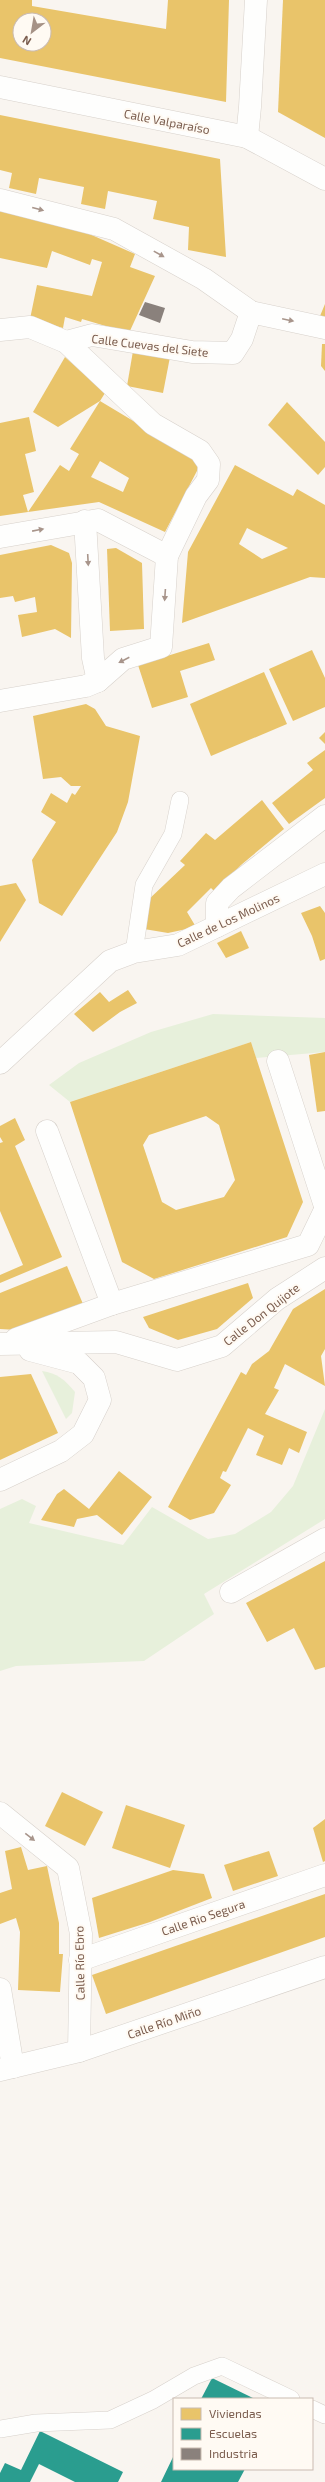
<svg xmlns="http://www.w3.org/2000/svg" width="325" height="2482" viewBox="0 0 325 2482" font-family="'Exo 2',sans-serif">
	<rect width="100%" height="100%" fill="#f9f5f0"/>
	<!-- green -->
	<g fill="#e7f0db">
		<path d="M 213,1014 L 325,1018 L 325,1052 L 256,1058 L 251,1042 L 70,1102 L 49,1085 L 79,1063 L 151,1032 Z"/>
		<path d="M 42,1371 C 57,1373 65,1380 75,1392 L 72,1413 L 66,1419 Z"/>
		<path d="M 325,1409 L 325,1519 L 204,1594 L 214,1614 L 144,1661 L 16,1666 L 0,1671 L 0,1509 L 22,1499 L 36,1506 L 29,1523 L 123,1545 L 152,1507 L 208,1539 L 235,1534 L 271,1512 L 293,1486 Z"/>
	</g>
	<!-- homes -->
	<g fill="#e9c46a" fill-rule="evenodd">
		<path d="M 0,0 L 32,0 L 32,6 L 166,29 L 168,0 L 229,0 L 226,102 L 0,58 ZM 20,20 L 44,20 L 44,44 L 20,44 Z"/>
		<path d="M 283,0 L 325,0 L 325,138 L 278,112 Z"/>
		<path d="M 0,115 L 220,159 L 226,257 L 188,250 L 189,227 L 153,219 L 157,201 L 108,191 L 105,209 L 81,204 L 84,187 L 39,178 L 36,194 L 9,188 L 12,173 L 0,170 Z"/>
		<path d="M 0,210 L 62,222 L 135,254 L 130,267 L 155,276 L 129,333 L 82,319 L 81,322 L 65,317 L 63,328 L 30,319 L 37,285 L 92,296 L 102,262 L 92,259 L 90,265 L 52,251 L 47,268 L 0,258 Z"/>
		<path d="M 325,304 L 325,318 L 320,316 Z"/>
		<path d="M 322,344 L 325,344 L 325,371 L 321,366 Z"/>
		<path d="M 133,351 L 170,357 L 163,393 L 127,386 Z"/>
		<path d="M 65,357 L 105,393 L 100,401 L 58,427 L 33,412 Z"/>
		<path d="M 100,401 L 195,458 L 198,469 L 165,532 L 99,502 L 28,512 L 60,465 L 69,471 L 79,454 L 70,449 ZM 100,461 L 129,478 L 123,492 L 91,477 Z"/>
		<path d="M 287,402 L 325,442 L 325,467 L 318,475 L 268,425 Z"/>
		<path d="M 29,417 L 36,451 L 25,454 L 34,492 L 23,495 L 28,512 L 0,516 L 0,423 Z"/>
		<path d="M 235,465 L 293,496 L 297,489 L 325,505 L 325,578 L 310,577 L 182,623 L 188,552 ZM 247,528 L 288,548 L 262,559 L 239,544 Z"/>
		<path d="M 51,545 L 69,553 L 72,563 L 71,638 L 55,629 L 22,637 L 18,615 L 37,612 L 35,597 L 15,602 L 13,596 L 0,598 L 0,555 Z"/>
		<path d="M 116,548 L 142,563 L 144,629 L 110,631 L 107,549 Z"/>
		<path d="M 209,643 L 215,660 L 180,671 L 188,697 L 152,708 L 138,665 Z"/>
		<path d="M 312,650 L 325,678 L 325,707 L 293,721 L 269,669 Z"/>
		<path d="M 264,672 L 287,724 L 211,756 L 190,704 Z"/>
		<path d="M 86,704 L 95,709 L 106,726 L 140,736 L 128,802 L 117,832 L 62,916 L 39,903 L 32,860 L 56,822 L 41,812 L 51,793 L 67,803 L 72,793 L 75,795 L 81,786 L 71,786 L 61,777 L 43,779 L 33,716 Z"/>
		<path d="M 325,732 L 325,744 L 319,738 Z"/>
		<path d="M 325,750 L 325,798 L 289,824 L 272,803 L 313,770 L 307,763 Z"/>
		<path d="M 262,800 L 284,829 L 241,865 L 215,892 L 211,888 L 187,912 L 196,927 L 168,933 L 144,929 L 147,901 L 185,865 L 180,861 L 206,833 L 215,840 Z"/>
		<path d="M 16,883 L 26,900 L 0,942 L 0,886 Z"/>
		<path d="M 320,906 L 325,913 L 325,959 L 320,961 L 312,936 L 301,913 Z"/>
		<path d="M 241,931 L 249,948 L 226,958 L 217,943 Z"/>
		<path d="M 128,990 L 137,1003 L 120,1012 L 93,1032 L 74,1014 L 100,992 L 109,1002 Z"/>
		<path d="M 251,1042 L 303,1202 L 287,1237 L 154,1279 L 122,1262 L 70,1102 ZM 206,1116 L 219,1125 L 235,1180 L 224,1197 L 176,1210 L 162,1202 L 143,1145 L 149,1135 Z"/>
		<path d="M 325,1052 L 325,1111 L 317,1112 L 309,1055 Z"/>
		<path d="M 15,1118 L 25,1140 L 15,1146 L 62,1257 L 0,1283 L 0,1275 L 23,1265 L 0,1211 L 0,1143 L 3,1142 L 0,1137 L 0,1126 Z"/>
		<path d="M 67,1266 L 83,1304 L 17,1330 L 0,1329 L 0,1293 Z"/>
		<path d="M 248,1283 L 253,1298 L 217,1329 L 178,1340 L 149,1328 L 143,1317 Z"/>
		<path d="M 325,1289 L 325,1349 L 321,1356 L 325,1386 L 285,1364 L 274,1388 L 279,1390 L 265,1414 L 307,1432 L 299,1453 L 289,1448 L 282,1465 L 256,1455 L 264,1436 L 248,1428 L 226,1472 L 223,1471 L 220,1478 L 231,1485 L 214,1513 L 190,1520 L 168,1507 L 241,1372 L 246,1375 L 252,1364 L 269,1351 L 293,1309 Z"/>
		<path d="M 31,1374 L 58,1433 L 0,1460 L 0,1377 Z"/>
		<path d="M 119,1471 L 152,1497 L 122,1535 L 97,1515 L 77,1519 L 74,1527 L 41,1520 L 57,1494 L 64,1489 L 89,1509 Z"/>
		<path d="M 325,1561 L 325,1667 L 315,1670 L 294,1628 L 267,1642 L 246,1603 Z"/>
		<path d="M 62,1792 L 103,1812 L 85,1846 L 45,1826 Z"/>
		<path d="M 126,1805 L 185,1825 L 170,1868 L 112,1848 Z"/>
		<path d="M 325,1819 L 325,1861 L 323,1862 L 313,1828 Z"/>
		<path d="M 21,1847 L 28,1870 L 47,1866 L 59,1923 L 59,1954 L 63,1954 L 60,1992 L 18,1990 L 20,1932 L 16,1918 L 0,1924 L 0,1893 L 12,1889 L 5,1851 Z"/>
		<path d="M 269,1851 L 278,1876 L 233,1891 L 224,1865 Z"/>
		<path d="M 173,1870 L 204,1874 L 212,1898 L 150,1922 L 99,1938 L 92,1898 Z"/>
		<path d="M 325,1894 L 325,1937 L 106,2014 L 92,1975 Z"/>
	</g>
	<!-- schools -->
	<g fill="#2a9d8f">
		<path d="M 212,2378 L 255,2399 L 201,2399 Z"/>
		<path d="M 40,2431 L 123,2472 L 118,2482 L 75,2482 L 39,2464 L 30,2482 L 0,2482 L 0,2473 L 5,2463 L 21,2470 Z"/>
		<path d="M 174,2455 L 174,2469 L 245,2469 L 238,2482 L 161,2482 Z"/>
	</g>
	<!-- industry -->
	<path fill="#8a817c" d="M 145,302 L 165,308 L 160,323 L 139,315 Z"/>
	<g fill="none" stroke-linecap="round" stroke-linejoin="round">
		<defs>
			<g id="service">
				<path d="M 134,952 L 144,885 L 173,834 L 180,800"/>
				<path d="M 312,2409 L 325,2415"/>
				<path d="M 0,2429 L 36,2423 L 110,2420 L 153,2400 L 194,2376 L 222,2366 L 291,2399"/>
			</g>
			<g id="pedestrian">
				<path d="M 247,137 L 250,107 L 256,0"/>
				<path d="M 217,926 L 217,903 L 231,888 L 325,816"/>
			</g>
			<g id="minor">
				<path d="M 0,87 L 247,137 L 325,179"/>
				<path d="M 0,200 L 114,229 L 204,279 L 251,312 L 325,328"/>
				<path d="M 0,330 L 30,327 L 66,342 L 153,424 L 200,451 L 209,464 L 208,480 L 196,496 L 167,556 L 161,647 L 123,659 L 98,681 L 86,686 L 0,701"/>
				<path d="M 66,342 L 92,335 L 192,352 L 233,353 L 242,339 L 251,312"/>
				<path d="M 85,521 L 93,658 L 98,681"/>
				<path d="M 0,537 L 98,520 L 167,556"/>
				<path d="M 278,1061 L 325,1206"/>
				<path d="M 0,1063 L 110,961 L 134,952 L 178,945 L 325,874"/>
				<path d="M 47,1131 L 112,1304"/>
				<path d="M 16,1339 L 112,1304 L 308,1245 L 325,1210"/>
				<path d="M 0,1344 L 116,1342 L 177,1360 L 222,1346 L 277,1299 L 325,1268"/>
				<path d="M 0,1480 L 61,1451 L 83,1434 L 100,1400 L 94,1378 L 79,1363 L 30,1350"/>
				<path d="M 231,1592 L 325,1539"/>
				<path d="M 0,1813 L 68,1868 L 81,1934 L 79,2051"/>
				<path d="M 80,1960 L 325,1875"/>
				<path d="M 0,1989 L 13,2067"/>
				<path d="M 0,2070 L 79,2051 L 325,1967"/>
			</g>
		</defs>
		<!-- service casing -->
		<use href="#service" stroke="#d7d1cb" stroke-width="18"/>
		<!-- pedestrian casing -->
		<use href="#pedestrian" stroke="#d7d1cb" stroke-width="23"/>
		<!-- minor casing -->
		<use href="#minor" stroke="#d7d1cb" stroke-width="23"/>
		<!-- service -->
		<use href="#service" stroke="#fefefd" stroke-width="17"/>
		<!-- pedestrian -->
		<use href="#pedestrian" stroke="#fefefd" stroke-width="22"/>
		<!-- minor -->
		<use href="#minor" stroke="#fefefd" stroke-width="22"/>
	</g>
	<!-- one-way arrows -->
	<defs><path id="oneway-solid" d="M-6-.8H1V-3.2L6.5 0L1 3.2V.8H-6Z"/></defs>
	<g fill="#a8958b">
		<use href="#oneway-solid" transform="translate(38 209) rotate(15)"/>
		<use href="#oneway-solid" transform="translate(159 254) rotate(29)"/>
		<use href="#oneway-solid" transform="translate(288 320) rotate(12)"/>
		<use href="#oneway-solid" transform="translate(38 530) rotate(-11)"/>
		<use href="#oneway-solid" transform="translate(88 560) rotate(87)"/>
		<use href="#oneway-solid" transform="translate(165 595) rotate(94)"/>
		<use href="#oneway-solid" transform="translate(124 660) rotate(153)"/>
		<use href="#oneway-solid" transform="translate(30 1837) rotate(38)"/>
	</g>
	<g text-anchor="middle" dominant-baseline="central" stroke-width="4" stroke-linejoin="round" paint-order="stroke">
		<!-- street labels -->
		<g font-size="12" fill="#7a5c4d" stroke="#fffaf3">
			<text transform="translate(167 121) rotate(11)">Calle Valparaíso</text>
			<text transform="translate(150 345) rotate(7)">Calle Cuevas del Siete</text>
			<text transform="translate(228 920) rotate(-25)">Calle de Los Molinos</text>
			<text transform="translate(261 1314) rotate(-38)">Calle Don Quijote</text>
			<text transform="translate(203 1917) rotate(-19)">Calle Rio Segura</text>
			<text transform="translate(79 1963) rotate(-91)">Calle Río Ebro</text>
			<text transform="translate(164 2022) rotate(-19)">Calle Río Miño</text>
		</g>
	</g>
	<!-- legend -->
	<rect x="173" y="2398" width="140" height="72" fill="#fffaf3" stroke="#cabbb1"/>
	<rect x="181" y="2408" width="20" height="12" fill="#e9c46a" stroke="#cabbb1"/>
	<text x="209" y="2418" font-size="12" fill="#7a5c4d">Viviendas</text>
	<rect x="181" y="2428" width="20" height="12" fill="#2a9d8f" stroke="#cabbb1"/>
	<text x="209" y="2438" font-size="12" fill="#7a5c4d">Escuelas</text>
	<rect x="181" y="2448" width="20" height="12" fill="#8a817c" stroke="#cabbb1"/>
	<text x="209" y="2458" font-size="12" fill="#7a5c4d">Industria</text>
	<!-- north arrow -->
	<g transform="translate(32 32) rotate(211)"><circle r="19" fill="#fffaf3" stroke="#cabbb1"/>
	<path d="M0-3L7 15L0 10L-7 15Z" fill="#a69286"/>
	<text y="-6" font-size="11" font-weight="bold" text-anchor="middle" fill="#7a5c4d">N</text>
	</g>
</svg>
